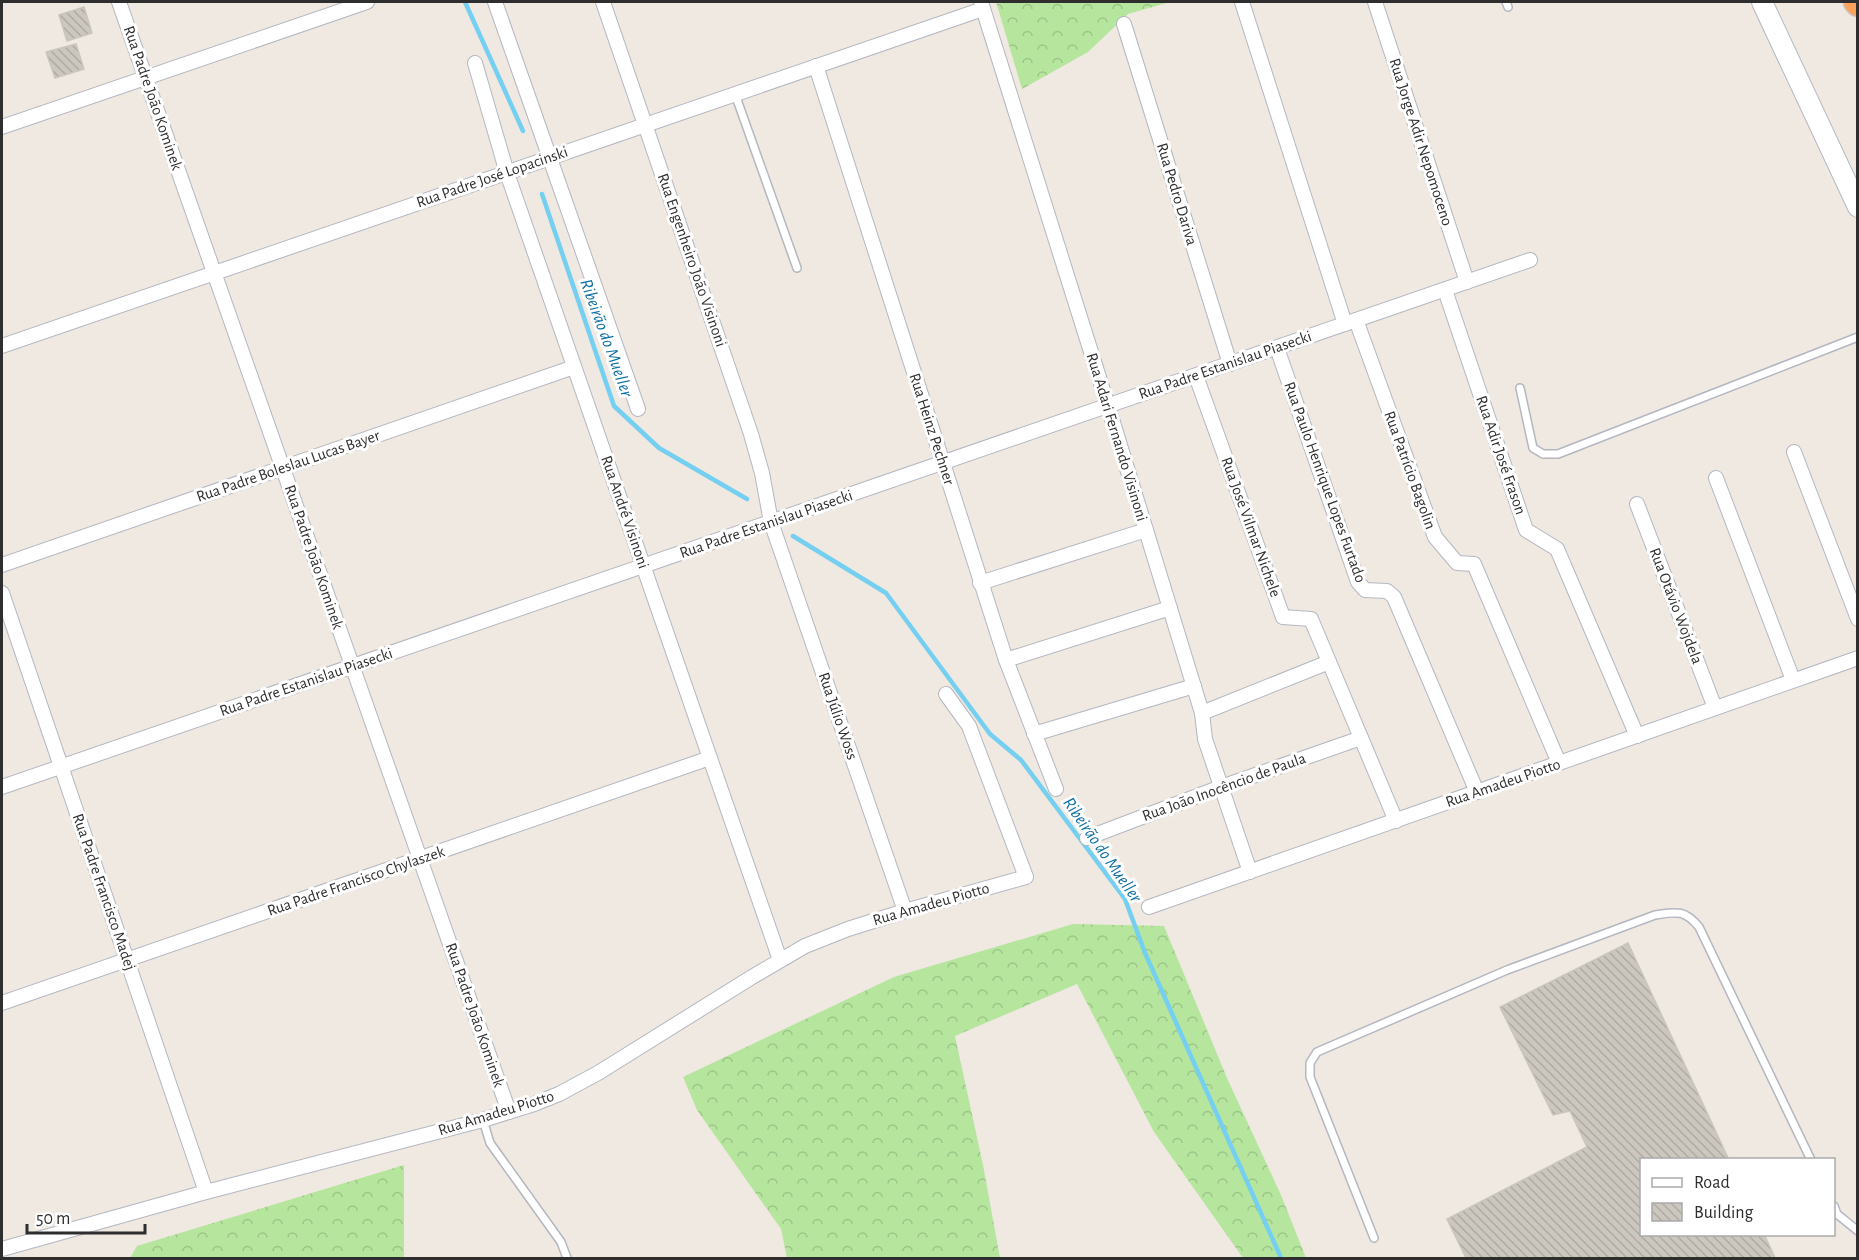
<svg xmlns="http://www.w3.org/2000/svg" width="1859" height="1260" viewBox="0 0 1859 1260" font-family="'Alegreya Sans',sans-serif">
	<defs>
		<pattern id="forest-crowns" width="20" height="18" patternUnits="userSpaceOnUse" patternTransform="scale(1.5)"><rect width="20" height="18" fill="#b6e59e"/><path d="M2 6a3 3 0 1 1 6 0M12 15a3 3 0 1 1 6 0" fill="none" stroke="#9dc588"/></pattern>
		<pattern id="building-back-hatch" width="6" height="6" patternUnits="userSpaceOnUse" patternTransform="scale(1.5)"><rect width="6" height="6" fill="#cbc7bf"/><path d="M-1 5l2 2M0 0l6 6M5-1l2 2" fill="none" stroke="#afaba4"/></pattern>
	</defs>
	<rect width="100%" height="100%" fill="#efe9e1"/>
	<!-- forest -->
	<g fill="url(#forest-crowns)">
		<path d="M 996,2 L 1170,2 L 1128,14 L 1088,52 L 1022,89 Z"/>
		<path d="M 1073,924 L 1164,926 L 1227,1078 L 1281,1195 L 1306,1258 L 1243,1258 L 1154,1132 L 1077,984 L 955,1036 L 983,1165 L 1000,1258 L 787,1258 L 781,1229 L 697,1110 L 683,1077 L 894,977 Z"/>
		<path d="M 404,1165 L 404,1258 L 130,1258 L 137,1246 Z"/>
	</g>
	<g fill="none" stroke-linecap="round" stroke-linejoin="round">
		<!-- stream -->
		<g stroke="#75cff0" stroke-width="4.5">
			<path d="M 465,2 L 523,131"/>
			<path d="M 542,194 L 614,406 L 659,448 L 747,499"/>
			<path d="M 793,536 L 886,593 L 990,734 L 1021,760 L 1125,899 L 1145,953 L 1281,1258"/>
		</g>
	</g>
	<!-- building -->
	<g fill="url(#building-back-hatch)" stroke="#cbc5ba" stroke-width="1.5">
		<path d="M 84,7 L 92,33 L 67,41 L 59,15 Z"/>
		<path d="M 76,44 L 84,69 L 55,78 L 46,52 Z"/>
		<path d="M 1628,943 L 1729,1160 L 1641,1160 L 1641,1234 L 1764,1234 L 1775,1258 L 1466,1258 L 1447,1219 L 1587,1147 L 1570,1111 L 1553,1115 L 1500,1007 Z"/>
	</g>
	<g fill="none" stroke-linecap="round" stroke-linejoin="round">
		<defs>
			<g id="service">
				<path d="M 1506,2 L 1508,7"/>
				<path d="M 735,94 L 797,268"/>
				<path d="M 1520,388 L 1533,448 L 1543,454 L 1558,454 L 1858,337"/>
				<path d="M 483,1120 L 490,1143 L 561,1242 L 567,1258"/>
				<path d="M 1834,1206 L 1837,1214 L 1858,1231"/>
				<path d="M 1374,1238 L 1310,1077 L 1310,1063 L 1317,1052 L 1507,970 L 1655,915 C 1676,912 1684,909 1699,927 L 1811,1160"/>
			</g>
			<g id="minor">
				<path d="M 119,2 L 509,1112"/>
				<path d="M 495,2 L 638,409"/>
				<path d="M 603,2 L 751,434 L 762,473 L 771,522 L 905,911"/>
				<path d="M 981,2 L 1108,406 L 1202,713 L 1205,739 L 1250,872"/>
				<path d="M 1242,2 L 1345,324"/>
				<path d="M 1375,2 L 1467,282"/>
				<path d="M 1124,24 L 1230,364"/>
				<path d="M 475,63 L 507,173 L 780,960"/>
				<path d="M 816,66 L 1006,660 L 1056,789"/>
				<path d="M 2,127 L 367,2"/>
				<path d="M 1445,290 L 1526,530 L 1557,549 L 1637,736"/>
				<path d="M 1356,320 L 1435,537 L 1457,563 L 1474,564 L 1559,763"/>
				<path d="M 2,346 L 983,9"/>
				<path d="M 1277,348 L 1358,582 L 1365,590 L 1387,591 L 1394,597 L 1477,792"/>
				<path d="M 1196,376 L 1283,617 L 1311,619 L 1396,821"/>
				<path d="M 1794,452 L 1858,619"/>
				<path d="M 1716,478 L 1793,680"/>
				<path d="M 1637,504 L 1715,708"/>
				<path d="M 2,565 L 574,367"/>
				<path d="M 980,583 L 1146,530"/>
				<path d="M 2,593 L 206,1192"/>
				<path d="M 1006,660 L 1170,608"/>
				<path d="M 1202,713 L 1329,662"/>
				<path d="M 1034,734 L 1194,686"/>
				<path d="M 2,787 L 1530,260"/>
				<path d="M 1087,838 L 1221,787 L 1361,738"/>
				<path d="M 1149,907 L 1858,658"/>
				<path d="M 2,1003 L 710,758"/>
				<path d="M 2,1249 L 206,1192 L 483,1120 L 534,1104 L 559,1094 L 598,1073 L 752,977 L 805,946 L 848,929 L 905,911 L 1026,877 L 969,726 L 946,694"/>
			</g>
			<path id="secondary" d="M 1762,2 L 1858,207"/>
			<path id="motorway" d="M 1856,2 L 1858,4"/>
		</defs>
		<!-- service casing -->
		<use href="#service" stroke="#b4b7c1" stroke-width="10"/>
		<!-- minor casing -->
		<use href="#minor" stroke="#b4b7c1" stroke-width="16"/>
		<!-- secondary casing -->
		<use href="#secondary" stroke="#b4b7c1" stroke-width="22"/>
		<!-- motorway casing -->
		<use href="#motorway" stroke="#c9c9c9" stroke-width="27"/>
		<!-- service -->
		<use href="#service" stroke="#fff" stroke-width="7"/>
		<!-- minor -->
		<use href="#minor" stroke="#fff" stroke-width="14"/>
		<!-- secondary -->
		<use href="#secondary" stroke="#fff" stroke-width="20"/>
		<!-- motorway -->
		<use href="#motorway" stroke="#ffa35c" stroke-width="24"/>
	</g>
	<g text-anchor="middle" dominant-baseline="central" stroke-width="6" stroke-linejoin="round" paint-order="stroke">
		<!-- street labels -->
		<g font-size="16" fill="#2e2e2e" stroke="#fff">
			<text transform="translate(153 98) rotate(71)">Rua Padre João Kominek</text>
			<text transform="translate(1421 142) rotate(72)">Rua Jorge Adir Nepomoceno</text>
			<text transform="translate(492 177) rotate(-19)">Rua Padre José Lopacinski</text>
			<text transform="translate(1177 194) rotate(73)">Rua Pedro Dariva</text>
			<text transform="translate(692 260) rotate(71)">Rua Engenheiro João Visinoni</text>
			<text transform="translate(1225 365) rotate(-19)">Rua Padre Estanislau Piasecki</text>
			<text transform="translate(932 429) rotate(72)">Rua Heinz Pechner</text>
			<text transform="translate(1117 437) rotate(73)">Rua Adari Fernando Visinoni</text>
			<text transform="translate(1501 455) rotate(71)">Rua Adir José Frason</text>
			<text transform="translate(288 466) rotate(-19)">Rua Padre Boleslau Lucas Bayer</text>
			<text transform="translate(1410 470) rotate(70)">Rua Patrício Bagolin</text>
			<text transform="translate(1325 482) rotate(70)">Rua Paulo Henrique Lopes Furtado</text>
			<text transform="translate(625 512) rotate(71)">Rua André Visinoni</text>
			<text transform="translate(766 524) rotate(-19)">Rua Padre Estanislau Piasecki</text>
			<text transform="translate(1251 527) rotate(70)">Rua José Vilmar Nichele</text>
			<text transform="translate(314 557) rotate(71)">Rua Padre João Kominek</text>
			<text transform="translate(1676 606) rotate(69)">Rua Otávio Wojdela</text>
			<text transform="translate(306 682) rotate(-19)">Rua Padre Estanislau Piasecki</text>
			<text transform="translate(838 716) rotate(71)">Rua Júlio Woss</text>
			<text transform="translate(1503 783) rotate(-19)">Rua Amadeu Piotto</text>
			<text transform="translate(1224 787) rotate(-20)">Rua João Inocêncio de Paula</text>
			<text transform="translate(356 881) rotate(-19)">Rua Padre Francisco Chylaszek</text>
			<text transform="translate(104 892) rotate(71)">Rua Padre Francisco Madej</text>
			<text transform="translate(931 904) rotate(-16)">Rua Amadeu Piotto</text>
			<text transform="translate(475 1015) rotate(71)">Rua Padre João Kominek</text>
			<text transform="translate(496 1113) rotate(-17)">Rua Amadeu Piotto</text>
		</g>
		<!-- water labels -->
		<g font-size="18" font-style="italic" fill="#0d6fa3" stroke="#fff">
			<text transform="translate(606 338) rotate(70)">Ribeirão do Mueller</text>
			<text transform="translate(1102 850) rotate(55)">Ribeirão do Mueller</text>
		</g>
	</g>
	<!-- border -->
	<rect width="1859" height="1260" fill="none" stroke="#2e2e2e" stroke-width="6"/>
	<!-- legend -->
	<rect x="1640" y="1158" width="195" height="78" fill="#ffffff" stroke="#ababab" stroke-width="1.5"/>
	<rect x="1652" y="1178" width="30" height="9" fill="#ffffff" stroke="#ababab" stroke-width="1.5"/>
	<text x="1694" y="1188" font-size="18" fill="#2e2e2e">Road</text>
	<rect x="1652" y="1203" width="30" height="18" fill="url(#building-back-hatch)" stroke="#ababab" stroke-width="1.5"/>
	<text x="1694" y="1218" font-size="18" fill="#2e2e2e">Building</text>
	<!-- scale -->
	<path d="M27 1224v9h118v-9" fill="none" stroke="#2e2e2e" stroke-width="3"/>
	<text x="36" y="1224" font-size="18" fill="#2e2e2e" stroke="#ffffff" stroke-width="4.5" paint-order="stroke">50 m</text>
</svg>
